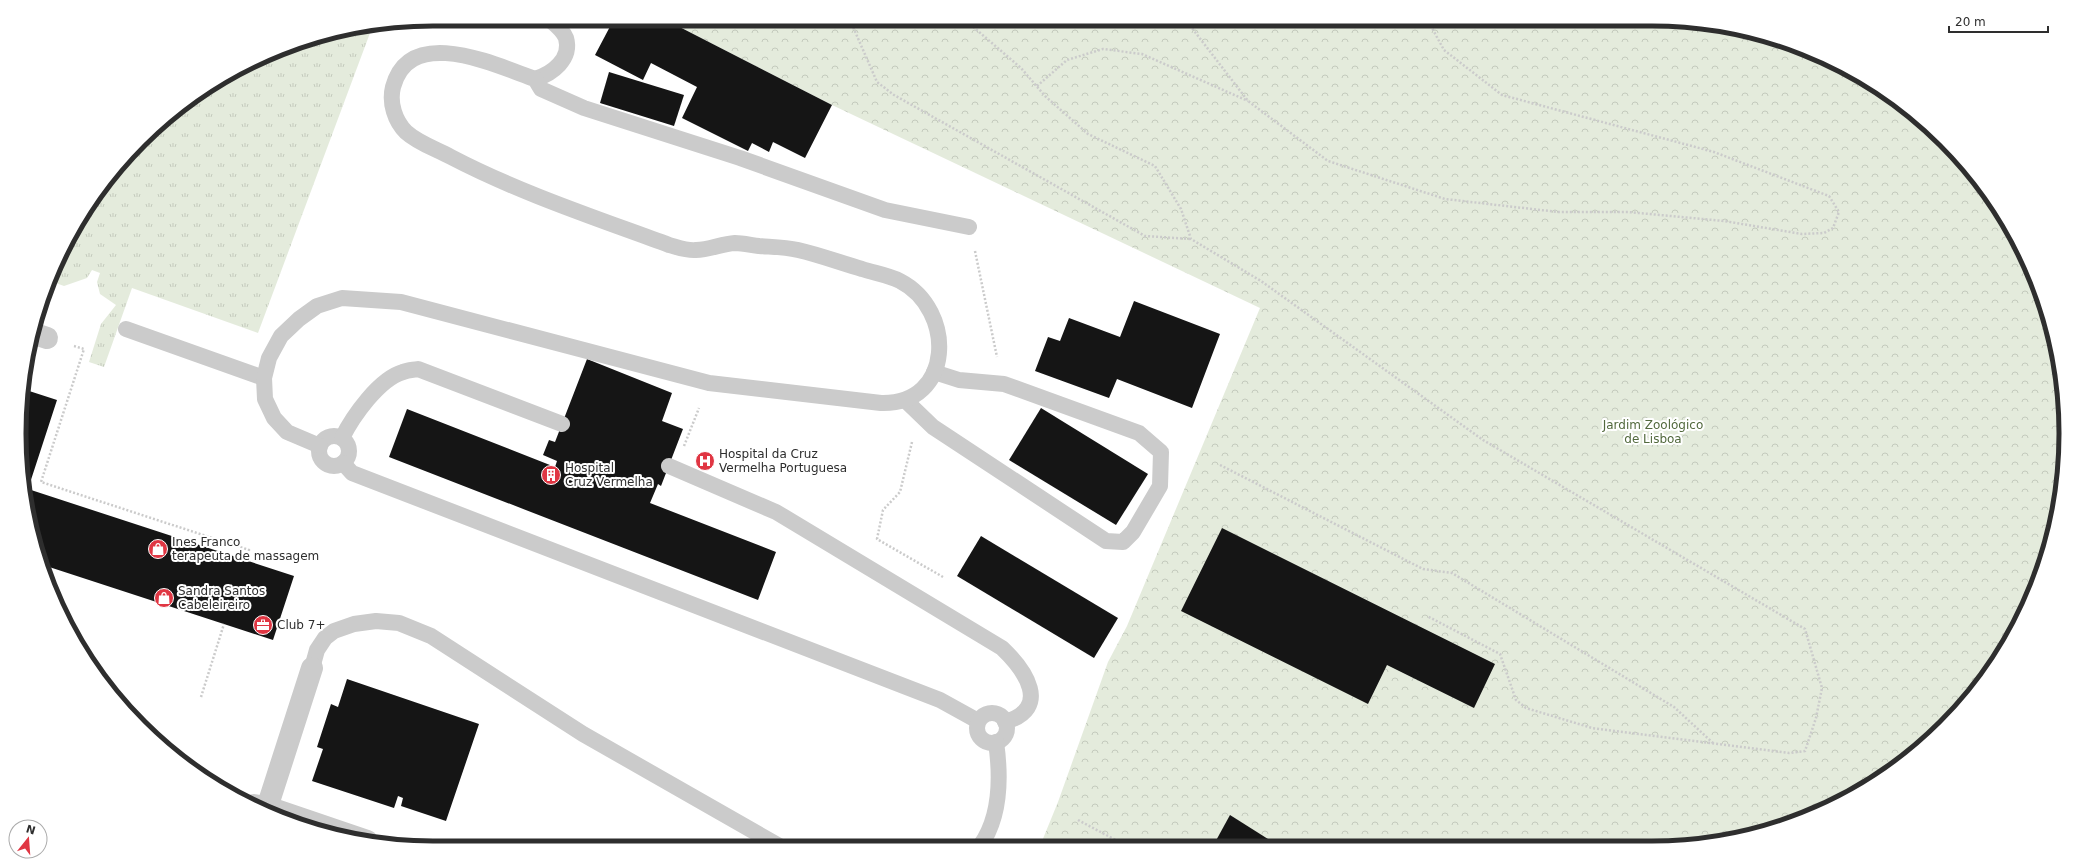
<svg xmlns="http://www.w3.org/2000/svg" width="2085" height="867" viewBox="0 0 2085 867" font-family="'DejaVu Sans',sans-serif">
	<defs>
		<pattern id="grass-tufts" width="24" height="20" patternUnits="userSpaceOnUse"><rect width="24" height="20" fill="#e4ebdc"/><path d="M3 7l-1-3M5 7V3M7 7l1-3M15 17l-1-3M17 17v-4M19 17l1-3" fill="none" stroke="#c4cabd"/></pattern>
		<pattern id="park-crowns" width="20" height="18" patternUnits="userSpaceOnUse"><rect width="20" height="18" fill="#e4ebdc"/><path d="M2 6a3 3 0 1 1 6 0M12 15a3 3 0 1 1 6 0" fill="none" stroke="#c4cabd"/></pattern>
	</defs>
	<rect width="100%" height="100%" fill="#fff"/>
	<!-- grass -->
	<path fill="url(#grass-tufts)" d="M 373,25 L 258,333 L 132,288 L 104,367 L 89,362 L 101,324 L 116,305 L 100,294 L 97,282 L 100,273 L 92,270 L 87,278 L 64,286 L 50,281 C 82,193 147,125 225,75 C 237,68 253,62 266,56 C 300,41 335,29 373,25 Z"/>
	<!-- park -->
	<path fill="url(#park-crowns)" d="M 664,19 L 1651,19 L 1732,27 L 1785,41 L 1859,75 L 1925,122 L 1980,181 L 2023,250 L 2052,326 L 2065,407 L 2062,488 L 2044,567 L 1996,664 L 1925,745 L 1835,805 L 1759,834 L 1706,844 L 1040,846 L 1058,802 L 1108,662 L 1127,626 L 1260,308 L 832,105 Z"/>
	<!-- building -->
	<g fill="#151515">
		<path d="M 614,19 L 664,19 L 832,105 L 805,158 L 773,142 L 769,152 L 752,143 L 748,151 L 682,118 L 697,87 L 651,63 L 643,80 L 595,55 Z"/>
		<path d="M 609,72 L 684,95 L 674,126 L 600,103 Z"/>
		<path d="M 1134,301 L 1220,334 L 1192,408 L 1117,379 L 1109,398 L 1035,371 L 1048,337 L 1060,341 L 1069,318 L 1120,337 Z"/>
		<path d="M 587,359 L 672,393 L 662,421 L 683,429 L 661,486 L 658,484 L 650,503 L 776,552 L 758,600 L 389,457 L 407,409 L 555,467 L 557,461 L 543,455 L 549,440 L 555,442 Z"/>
		<path d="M 23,389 L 57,400 L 28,489 L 294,576 L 273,640 L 40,564 L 27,514 L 19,433 Z"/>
		<path d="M 1041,408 L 1148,474 L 1116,525 L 1009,460 Z"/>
		<path d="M 1222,528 L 1495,664 L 1474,708 L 1387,665 L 1368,704 L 1181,611 Z"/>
		<path d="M 981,536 L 1118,618 L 1094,658 L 957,576 Z"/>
		<path d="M 347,679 L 479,724 L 446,821 L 401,806 L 403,798 L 398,796 L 394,808 L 312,781 L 323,749 L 317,747 L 331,704 L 338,707 Z"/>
		<path d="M 1230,815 L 1268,839 L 1264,846 L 1213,846 Z"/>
		<path d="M 1081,839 L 1095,846 L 1077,846 Z"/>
	</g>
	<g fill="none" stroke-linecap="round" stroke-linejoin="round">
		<!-- path -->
		<g stroke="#cbcbcb" stroke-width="2.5" stroke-dasharray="2 2" stroke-linecap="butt">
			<path d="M 964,19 L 1021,68 L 1045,96 L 1088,134 L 1155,166 L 1181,209 L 1191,239 L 1261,281 L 1483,440 L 1805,629 L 1822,688 L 1816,718 L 1805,751 L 1789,753 L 1592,728 L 1526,708 L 1516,700 L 1500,654 L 1427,616"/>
			<path d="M 1185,19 L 1248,101 L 1328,161 L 1445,199 L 1558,212 L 1628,212 L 1724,221 L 1802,234 L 1824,233 L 1833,228 L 1839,212 L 1829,196 L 1714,152 L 1502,95 L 1444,50 L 1427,19"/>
			<path d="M 850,20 L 877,82 L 894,95 L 1145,236 L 1191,239"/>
			<path d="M 1037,86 L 1067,60 L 1103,49 L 1142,54 L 1248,101"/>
			<path d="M 975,251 L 997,357"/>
			<path d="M 74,346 L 84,349 L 41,482 L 249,550 L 245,560"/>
			<path d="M 912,442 L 900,492 L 883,510 L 877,539 L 943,577"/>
			<path d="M 684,446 L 699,408"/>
			<path d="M 1220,465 L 1423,569 L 1452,573 L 1674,707 L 1713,743"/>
			<path d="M 201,697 L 224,624"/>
			<path d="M 1078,820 L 1127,846"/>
		</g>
		<!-- lane -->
		<g stroke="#cbcbcb" stroke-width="16">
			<path d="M 535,79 C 552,74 572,59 566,38 C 563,30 555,24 549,19"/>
			<path d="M 126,329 L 264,378"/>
			<path d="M 905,400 L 933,427 L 1106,541 L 1123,542 L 1133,532 L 1160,486 L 1161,452 L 1139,433 L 1004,384 L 959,380 L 934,372"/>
			<circle cx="334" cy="451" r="15"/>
			<path d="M 342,438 C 353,416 379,379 403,372 C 408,370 413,370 418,369 L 562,424"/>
			<path d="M 320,446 L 287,432 L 274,418 L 265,399 L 264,378 L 269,358 L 281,336 L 299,319 L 317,306 L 342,298 L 401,302 L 709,383 L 881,403 C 954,405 956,310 900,281 C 888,275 874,273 862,269 C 841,263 820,255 798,250 C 785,247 772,247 759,246 C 751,245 742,243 735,243 C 721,244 709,250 696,250 C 687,251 677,247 669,245 C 596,218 520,193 451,157 C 436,149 418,143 406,132 C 395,121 389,103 393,87 C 410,24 495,65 535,79 L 541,89 L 584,108 L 740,158 L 885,210 L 969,227"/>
			<path d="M 343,463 L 352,473 L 940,700 L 978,721"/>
			<path d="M 669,466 L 776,512 L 1002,648 C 1025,670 1052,708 1005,722"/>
			<path d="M 312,668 L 317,650 L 325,638 L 334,631 L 354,624 L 376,621 L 399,623 L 431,636 L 583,734 L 781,847"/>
			<circle cx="992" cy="728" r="15"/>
			<path d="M 980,846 C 1001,817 1001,777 996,742"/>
		</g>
		<!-- street -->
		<g stroke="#cbcbcb" stroke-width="22">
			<path d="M 32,333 L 47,338"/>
			<path d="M 254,805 L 267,807 L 367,841"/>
			<path d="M 266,811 L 312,668"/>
		</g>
	</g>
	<!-- icons -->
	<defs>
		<symbol id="hospital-disc" viewBox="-11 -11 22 22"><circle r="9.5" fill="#e03643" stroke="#fff"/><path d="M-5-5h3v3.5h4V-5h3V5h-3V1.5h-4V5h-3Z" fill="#fff"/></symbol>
		<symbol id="building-disc" viewBox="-11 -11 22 22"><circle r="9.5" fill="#e03643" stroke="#fff"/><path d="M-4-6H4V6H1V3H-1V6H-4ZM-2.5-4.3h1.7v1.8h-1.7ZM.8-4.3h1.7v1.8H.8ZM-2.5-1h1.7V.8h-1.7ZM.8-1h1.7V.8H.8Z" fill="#fff"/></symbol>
		<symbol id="shop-disc" viewBox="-11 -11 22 22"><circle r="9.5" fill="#e03643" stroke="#fff"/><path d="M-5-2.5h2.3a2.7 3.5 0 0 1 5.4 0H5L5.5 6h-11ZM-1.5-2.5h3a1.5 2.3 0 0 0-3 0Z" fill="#fff"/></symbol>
		<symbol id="office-disc" viewBox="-11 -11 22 22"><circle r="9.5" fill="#e03643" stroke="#fff"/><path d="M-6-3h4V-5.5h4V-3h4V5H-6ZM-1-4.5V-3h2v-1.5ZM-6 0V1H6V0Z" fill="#fff"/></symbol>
	</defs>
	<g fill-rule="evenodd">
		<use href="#hospital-disc" x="694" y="450" width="22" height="22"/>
		<use href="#building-disc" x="540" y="464" width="22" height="22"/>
		<use href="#shop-disc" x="147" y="538" width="22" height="22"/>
		<use href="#shop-disc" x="153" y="587" width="22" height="22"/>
		<use href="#office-disc" x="252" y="614" width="22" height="22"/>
	</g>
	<g text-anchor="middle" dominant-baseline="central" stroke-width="4" stroke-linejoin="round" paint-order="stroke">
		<!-- park labels -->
		<g font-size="12" fill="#52693d" stroke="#fff">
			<text x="1653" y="425">Jardim Zoológico<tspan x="1653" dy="14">de Lisboa</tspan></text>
		</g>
		<!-- poi labels -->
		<g font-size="12" fill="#2e2e2e" stroke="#fff" text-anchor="start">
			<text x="719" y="454">Hospital da Cruz<tspan x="719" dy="14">Vermelha Portuguesa</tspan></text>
			<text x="565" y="468">Hospital<tspan x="565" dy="14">Cruz Vermelha</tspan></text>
			<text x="172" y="542">Ines Franco<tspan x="172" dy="14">terapeuta de massagem</tspan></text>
			<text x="178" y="591">Sandra Santos<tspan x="178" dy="14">Cabeleireiro</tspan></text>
			<text x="277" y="625">Club 7+</text>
		</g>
	</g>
	<!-- crop -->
	<path d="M0 0H2085V867H0ZM433 26H1652A407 407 0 0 1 2059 433V434A407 407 0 0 1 1652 841H433A407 407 0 0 1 26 434V433A407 407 0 0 1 433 26Z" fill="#fff" fill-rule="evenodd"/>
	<path fill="none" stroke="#2e2e2e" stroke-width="5" d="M433 26H1652A407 407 0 0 1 2059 433V434A407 407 0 0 1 1652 841H433A407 407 0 0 1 26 434V433A407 407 0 0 1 433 26Z"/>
	<!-- north arrow -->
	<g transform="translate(28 839) rotate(17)"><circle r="19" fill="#ffffff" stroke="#ababab"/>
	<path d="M0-3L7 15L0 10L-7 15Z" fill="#e03643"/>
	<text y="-6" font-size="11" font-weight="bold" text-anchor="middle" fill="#2e2e2e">N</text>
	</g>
	<!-- scale -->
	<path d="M1949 26v6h99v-6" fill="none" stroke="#2e2e2e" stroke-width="2"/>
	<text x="1955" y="26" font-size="12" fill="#2e2e2e" stroke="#ffffff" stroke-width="3" paint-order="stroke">20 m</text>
</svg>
